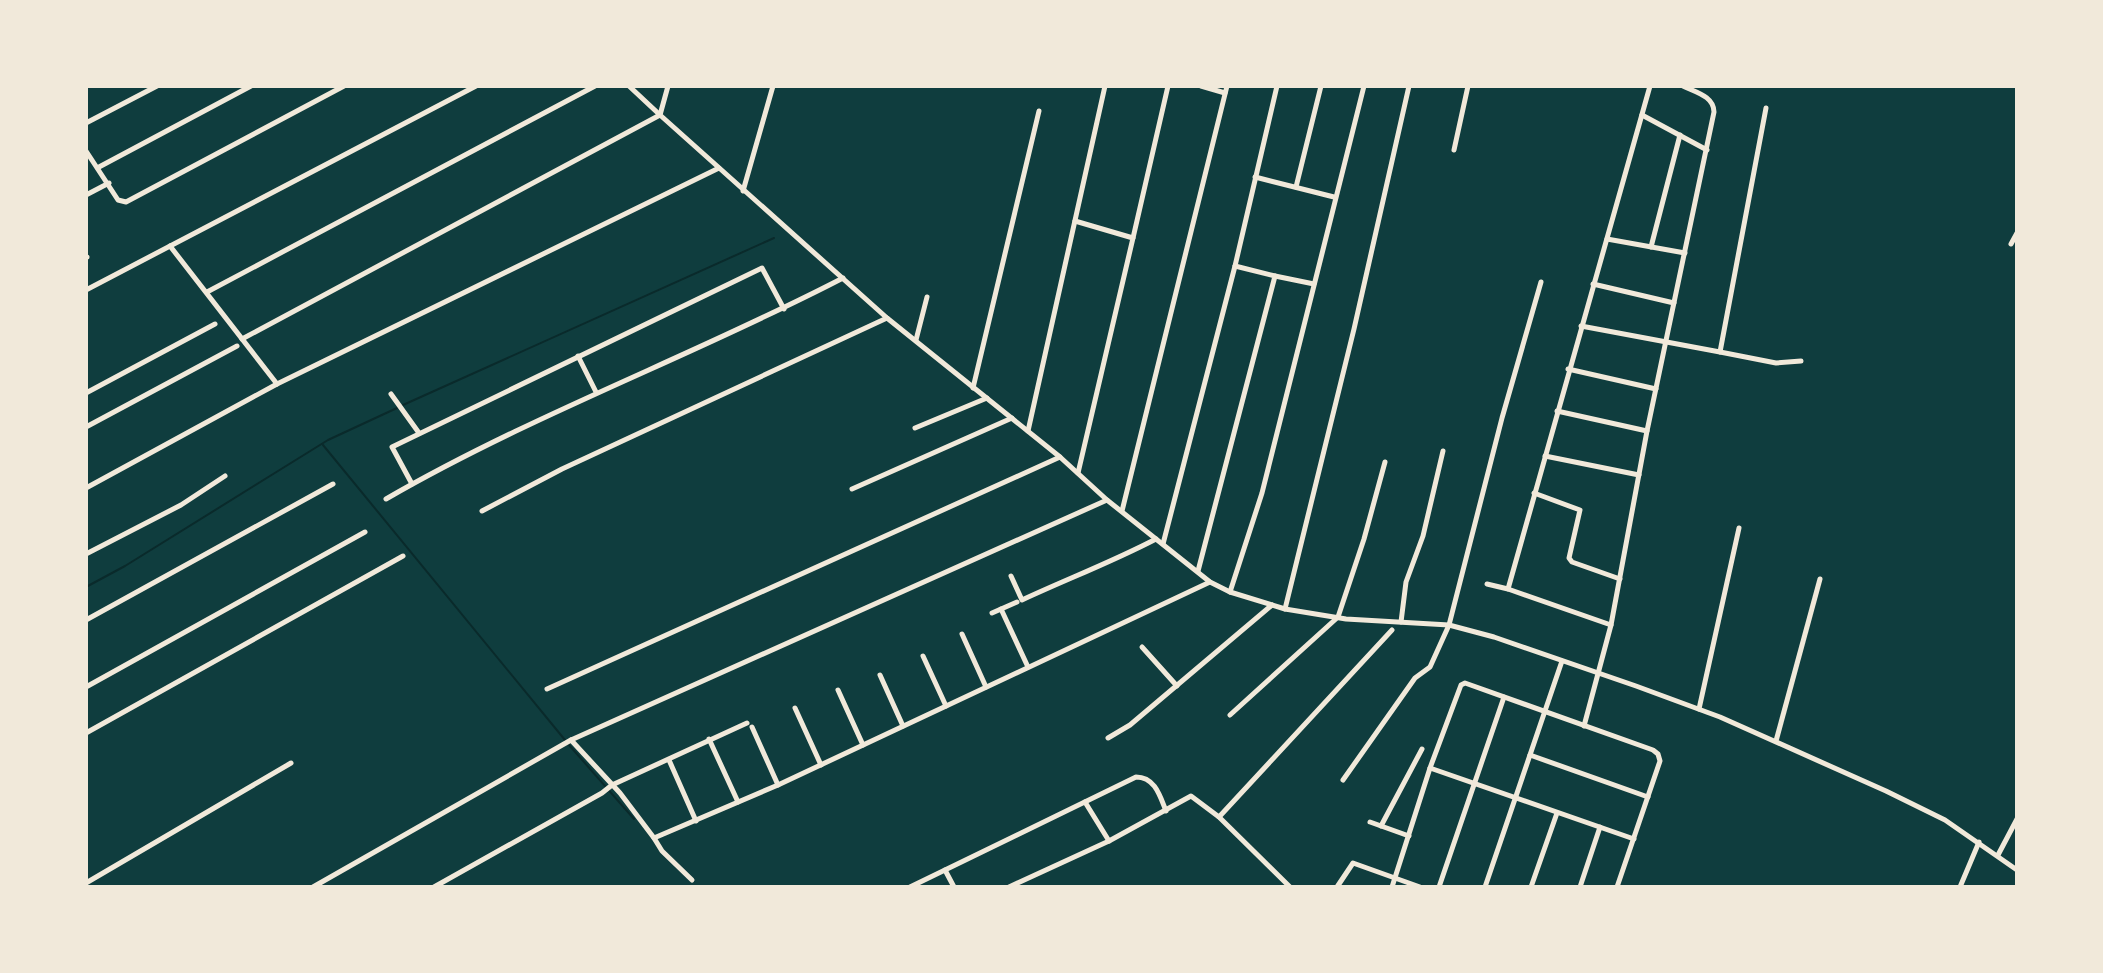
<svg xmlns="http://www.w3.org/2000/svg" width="2103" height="973" viewBox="0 0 2103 973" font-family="Lato,sans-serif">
	<rect width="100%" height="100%" fill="#0f3d3e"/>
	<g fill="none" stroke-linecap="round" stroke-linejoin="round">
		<!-- stream -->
		<g stroke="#0a2a2b" stroke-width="2">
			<path d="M 403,405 L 774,238"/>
			<path d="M 323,445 L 565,740"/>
			<path d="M 86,587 L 125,566 L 328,440 L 397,408"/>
			<path d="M 569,745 L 634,819"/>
		</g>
		<!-- minor -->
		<g stroke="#f1e9da" stroke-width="5">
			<path d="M 668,86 L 660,115 L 887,318 L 1060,457 L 1107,500 L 1210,582 L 1230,592 L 1285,609 L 1346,619 L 1449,625 L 1494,637 L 1636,686 L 1720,717 L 1886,791 L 1945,820 L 2017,870"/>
			<path d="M 1201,86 L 1225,93"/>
			<path d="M 1642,115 L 1707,150"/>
			<path d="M 86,123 L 157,86"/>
			<path d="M 1454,150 L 1468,86"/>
			<path d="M 86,151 L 118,200 L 126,202 L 344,86"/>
			<path d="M 99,167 L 251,86"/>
			<path d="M 1255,177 L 1334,197"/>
			<path d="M 1296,187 L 1321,86"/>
			<path d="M 743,191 L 773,86"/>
			<path d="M 86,195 L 109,183"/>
			<path d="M 1075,221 L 1133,238 L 1078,473"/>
			<path d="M 1133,238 L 1168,86"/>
			<path d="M 1607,239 L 1685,253"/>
			<path d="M 2011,244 L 2017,233"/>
			<path d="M 170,246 L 277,384"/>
			<path d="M 1651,247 L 1680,135"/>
			<path d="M 86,257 L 87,257"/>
			<path d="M 1275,276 L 1314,284"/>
			<path d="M 1593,284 L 1674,303"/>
			<path d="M 86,290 L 476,86"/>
			<path d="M 207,292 L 595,86"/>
			<path d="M 1581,326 L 1720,352 L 1766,108"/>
			<path d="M 242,339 L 660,115 L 629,86"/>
			<path d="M 916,340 L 927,297"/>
			<path d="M 1720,352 L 1776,363 L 1801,361"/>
			<path d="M 578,356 L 596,392"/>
			<path d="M 1568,369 L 1656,389"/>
			<path d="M 973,388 L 1039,111"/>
			<path d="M 86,393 L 215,324"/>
			<path d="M 391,394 L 419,433"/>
			<path d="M 1557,411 L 1647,431"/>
			<path d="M 86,427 L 237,346"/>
			<path d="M 915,428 L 987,398"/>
			<path d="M 1028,431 L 1105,86"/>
			<path d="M 1545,456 L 1639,475"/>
			<path d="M 412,484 L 392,447 L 762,268 L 784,309"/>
			<path d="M 86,488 L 277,384 L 719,168"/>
			<path d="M 852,489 L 1012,418"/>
			<path d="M 1534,493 L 1580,510 L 1569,558 L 1572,562 L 1620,579"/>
			<path d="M 386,499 C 533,414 693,356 843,278"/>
			<path d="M 482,511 L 562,469 L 887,318"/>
			<path d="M 1122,511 L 1227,86"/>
			<path d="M 1163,544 L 1235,266 L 1277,86"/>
			<path d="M 86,554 L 181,505 L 225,476"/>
			<path d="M 1198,571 L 1275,276 L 1235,266"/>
			<path d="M 1011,576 L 1022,600 C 1067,579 1112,562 1156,539"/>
			<path d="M 1487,584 L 1508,589 L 1650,86"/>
			<path d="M 1508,589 L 1611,625 L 1584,726"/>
			<path d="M 1230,592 L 1262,493 L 1364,86"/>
			<path d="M 1001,609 L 1028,667"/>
			<path d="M 1285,609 L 1354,329 L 1409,86"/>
			<path d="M 992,613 L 1017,602"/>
			<path d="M 86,620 L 333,484"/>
			<path d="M 1401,622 L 1406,582 L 1423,536 L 1443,451"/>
			<path d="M 1611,625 L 1647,431 L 1714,112 C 1714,96 1695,92 1683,86"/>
			<path d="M 962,634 L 986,687"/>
			<path d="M 1142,647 L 1177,686"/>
			<path d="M 923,656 L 946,706"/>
			<path d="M 880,675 L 903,726"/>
			<path d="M 86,687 L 365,532"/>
			<path d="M 547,689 L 1060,457"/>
			<path d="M 838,690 L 863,745"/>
			<path d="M 795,708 L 821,765"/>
			<path d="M 1699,709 L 1739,528"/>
			<path d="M 1230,715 L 1338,617 L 1364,539 L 1385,462"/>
			<path d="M 752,727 L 778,785"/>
			<path d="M 86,733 L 403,556"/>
			<path d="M 1108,738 L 1130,725 L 1272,605"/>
			<path d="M 709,739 L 738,802"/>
			<path d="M 571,740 L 620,793 L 654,838 L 778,785 L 1210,582"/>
			<path d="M 1776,741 L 1820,579"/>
			<path d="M 1530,755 L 1648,797"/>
			<path d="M 669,760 L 696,821"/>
			<path d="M 1430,768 L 1634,839"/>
			<path d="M 1343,780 L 1415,678 L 1430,667 L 1449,625 L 1502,418 L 1541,282"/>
			<path d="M 1085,802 L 1109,841"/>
			<path d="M 1219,817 L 1392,630"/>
			<path d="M 1370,822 L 1409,836"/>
			<path d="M 1381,826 L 1422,749"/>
			<path d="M 654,838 L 662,851 L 692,880"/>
			<path d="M 1998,855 L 2017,819"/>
			<path d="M 945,870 L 954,887"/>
			<path d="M 86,883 L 291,763"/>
			<path d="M 313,887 L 571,740 L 1107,500"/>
			<path d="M 434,887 L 602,793 L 612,785 L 747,723"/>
			<path d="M 910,887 L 1136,777 C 1155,777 1160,796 1166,811"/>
			<path d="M 1009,887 L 1109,841 L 1191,796 L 1219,817 L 1290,887"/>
			<path d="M 1337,887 L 1353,863 L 1420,887"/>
			<path d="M 1392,887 L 1430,768 L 1461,685 L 1465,683 L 1653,750 L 1658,754 L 1660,761 L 1617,887"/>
			<path d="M 1439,887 L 1504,697"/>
			<path d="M 1485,887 L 1562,661"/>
			<path d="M 1531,887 L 1557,813"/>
			<path d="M 1580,887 L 1600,827"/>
			<path d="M 1960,887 L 1979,842"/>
		</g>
	</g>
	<!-- border -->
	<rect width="2103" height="973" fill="none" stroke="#f1e9da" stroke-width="176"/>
</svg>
